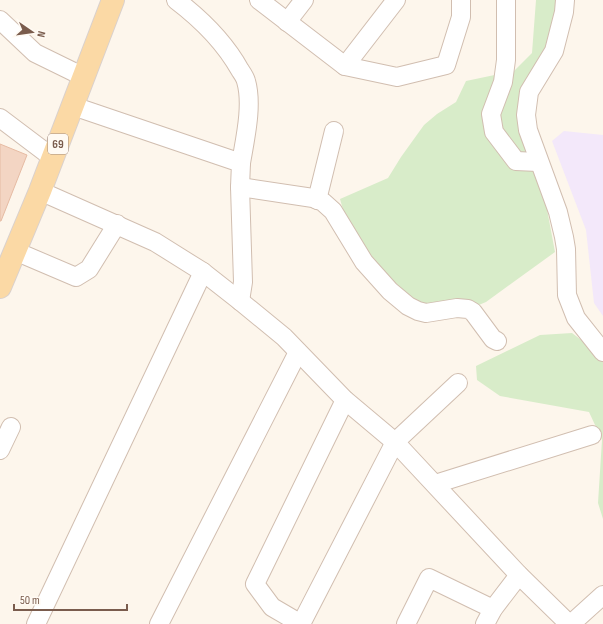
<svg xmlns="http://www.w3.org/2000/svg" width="603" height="624" viewBox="0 0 603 624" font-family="'Sofia Sans Condensed',sans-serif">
	<rect width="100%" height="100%" fill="#fdf6ec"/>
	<!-- education -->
	<path fill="#f3e8fa" d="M 564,131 L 603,135 L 603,316 L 594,303 L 586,230 L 552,141 Z"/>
	<!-- green -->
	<g fill="#d8ecc9">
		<path d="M 536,0 L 559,0 L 546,55 L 521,93 L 543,188 L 555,252 L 486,302 L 443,320 L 412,298 L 378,267 L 346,220 L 340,199 L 388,178 L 401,157 L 424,125 L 437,114 L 456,102 L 466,81 L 514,71 L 532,53 Z"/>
		<path d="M 572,333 L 597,352 L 603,362 L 603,519 L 598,503 L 602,440 L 589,412 L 500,396 L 477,380 L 476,366 L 540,335 Z"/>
	</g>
	<!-- building -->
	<path fill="#f3d5c3" stroke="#e6bba3" d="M 0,144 L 27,155 L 1,221 L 0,221 Z"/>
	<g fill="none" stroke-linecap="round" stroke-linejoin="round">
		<defs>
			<g id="minor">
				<path d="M 176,0 C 201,19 225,43 240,70 C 242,73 245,77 246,81 C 253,105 245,139 241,163"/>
				<path d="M 259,0 L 345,66 L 397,77 L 446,65 L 461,17 L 461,0"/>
				<path d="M 506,0 L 506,60 L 503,82 L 491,114 L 494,132 L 516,161 L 538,162"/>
				<path d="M 565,0 L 564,12 L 554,51 L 529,92 L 526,115 L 528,130 L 558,212 L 564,237 L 566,249 L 567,295 L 576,318 L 603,352"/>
				<path d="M 0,20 L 35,53 L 84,77"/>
				<path d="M 287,22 L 304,0"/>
				<path d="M 345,66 L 396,0"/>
				<path d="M 73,106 L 241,163 L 240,187 L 243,282 L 240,301"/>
				<path d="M 0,118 L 53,158"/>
				<path d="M 240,187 L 313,198 L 323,202 L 333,211 L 364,262 L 390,291 L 408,306 L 418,311 L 426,313 L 457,308 L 468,309 L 473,312 L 493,339 L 497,341"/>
				<path d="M 40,191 L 155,242 L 203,272 L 240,301 L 284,337 L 345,400 L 395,442 L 519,575 L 569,624"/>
				<path d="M 317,200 L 334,131"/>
				<path d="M 15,251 L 76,277 L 89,269 L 117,224"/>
				<path d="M 0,450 L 11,427"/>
				<path d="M 435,484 L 592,435"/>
				<path d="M 36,624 L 203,272"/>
				<path d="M 159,624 L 298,352"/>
				<path d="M 301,624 L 395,442 L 458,383"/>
				<path d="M 301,624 L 272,607 L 255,584 L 345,400"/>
				<path d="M 406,624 L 429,578 L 493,609"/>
				<path d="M 485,624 L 493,609 L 519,575"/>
				<path d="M 571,624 L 603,595"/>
			</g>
			<path id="major" d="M 0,287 L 40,191 L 113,0"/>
		</defs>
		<!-- minor casing -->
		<use href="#minor" stroke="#d1beb0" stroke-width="20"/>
		<!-- major casing -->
		<use href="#major" stroke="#dad1cd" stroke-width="24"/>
		<!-- minor -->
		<use href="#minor" stroke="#fff" stroke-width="18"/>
		<!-- major -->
		<use href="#major" stroke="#fbd9a5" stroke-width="22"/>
	</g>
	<g text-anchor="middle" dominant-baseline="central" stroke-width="3" stroke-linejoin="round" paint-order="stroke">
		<!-- shield labels -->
		<rect fill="#fffaf3" stroke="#a28b7f" stroke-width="1" x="48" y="134" width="20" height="20" rx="3"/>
		<g font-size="12" font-weight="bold" fill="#7a5c4d">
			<text x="58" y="144">69</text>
		</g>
	</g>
	<!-- north arrow -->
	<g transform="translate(32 32) rotate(103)" stroke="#fffaf3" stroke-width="3" paint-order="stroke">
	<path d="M0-3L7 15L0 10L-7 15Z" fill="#7a5c4d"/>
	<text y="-6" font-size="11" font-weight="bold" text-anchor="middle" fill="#7a5c4d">N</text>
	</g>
	<!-- scale -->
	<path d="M14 604v6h113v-6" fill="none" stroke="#7a5c4d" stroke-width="2"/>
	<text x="20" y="604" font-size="12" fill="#7a5c4d" stroke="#fffaf3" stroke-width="3" paint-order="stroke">50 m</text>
</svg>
